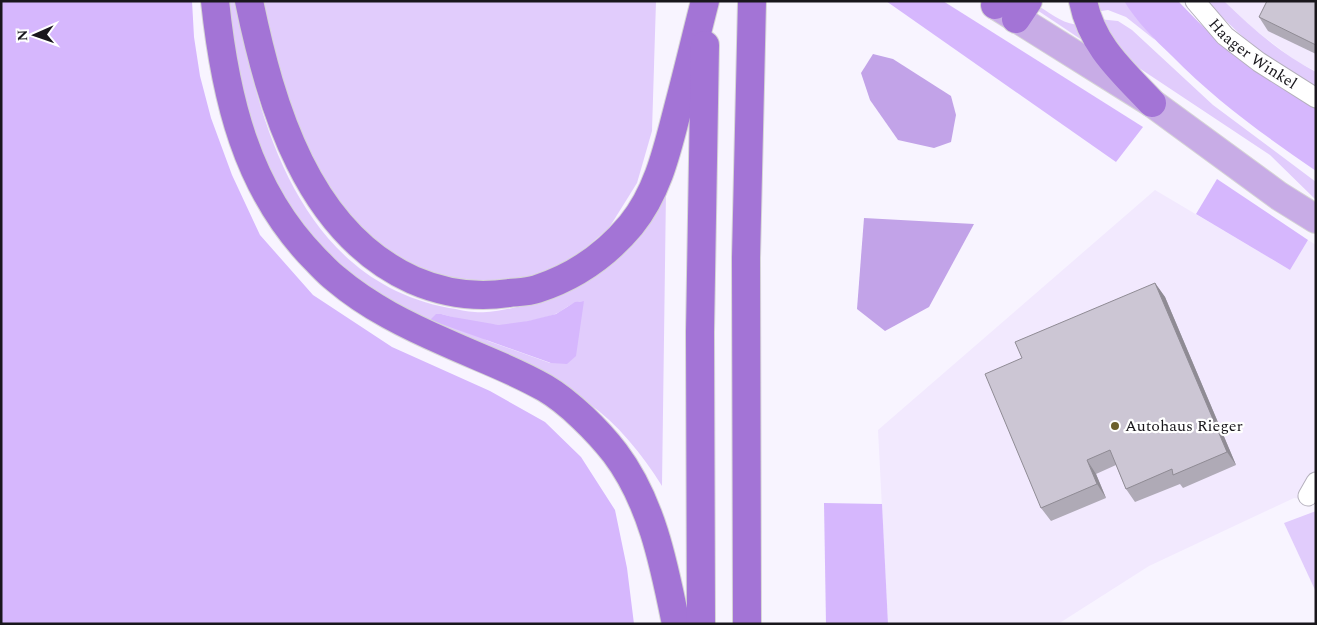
<svg xmlns="http://www.w3.org/2000/svg" width="1317" height="625" viewBox="0 0 1317 625" font-family="Spectral,serif">
	<rect width="100%" height="100%" fill="#f8f4ff"/>
	<!-- built -->
	<g fill="#f2e9fe">
		<path d="M 1224,1 L 1316,1 L 1316,71 L 1297,62 L 1254,29 Z"/>
		<path d="M 1155,190 L 1290,270 L 1308,240 L 1316,245 L 1316,501 L 1294,498 L 1149,566 L 1058,624 L 888,624 L 878,430 Z"/>
	</g>
	<!-- green -->
	<g fill="#e1ccfc" fill-rule="evenodd">
		<path d="M 219,1 L 237,1 C 239,26 246,51 252,75 C 279,182 331,286 449,308 C 458,309 467,312 475,312 C 494,314 539,303 556,294 C 567,288 577,274 586,266 C 613,241 640,216 666,191 L 662,486 C 642,454 618,424 588,403 C 578,397 567,391 557,386 L 344,279 L 268,189 ZM 584,301 L 550,363 L 488,341 L 441,314 C 458,319 481,324 499,325 C 516,325 536,320 553,315 C 564,311 571,301 584,301 Z"/>
		<path d="M 261,1 L 656,1 L 652,131 L 637,183 L 609,228 L 571,261 L 520,283 L 462,287 L 386,257 L 328,197 L 288,109 Z"/>
		<path d="M 1094,1 L 1124,1 L 1155,40 L 1126,17 L 1108,10 L 1095,12 Z"/>
		<path d="M 1206,1 L 1224,1 C 1252,28 1281,54 1316,72 L 1316,87 C 1273,68 1239,34 1206,1 Z"/>
		<path d="M 1040,7 C 1053,15 1065,25 1081,25 L 1094,48 L 1037,10 Z"/>
		<path d="M 1098,19 L 1118,21 L 1132,30 L 1213,105 L 1316,182 L 1316,200 L 1270,155 L 1133,64 L 1107,37 Z"/>
		<path d="M 1316,511 L 1316,592 L 1284,523 Z"/>
	</g>
	<!-- forest -->
	<g fill="#d6b7fd">
		<path d="M 1,1 L 192,1 L 194,37 L 200,76 L 211,118 L 232,175 L 260,235 L 313,295 L 392,347 L 490,391 L 545,422 L 581,457 L 615,510 L 627,568 L 634,624 L 1,624 Z"/>
		<path d="M 886,1 L 943,1 L 1143,127 L 1116,162 Z"/>
		<path d="M 1124,1 L 1178,1 C 1198,22 1218,42 1240,60 C 1264,78 1290,93 1316,108 L 1316,171 C 1265,136 1215,100 1172,56 C 1154,39 1137,22 1124,1 Z"/>
		<path d="M 1217,179 L 1308,240 L 1290,270 L 1196,214 Z"/>
		<path d="M 584,301 L 576,356 L 567,364 L 551,363 L 430,320 L 436,314 L 441,314 L 453,317 L 499,325 L 528,321 L 556,314 L 575,302 Z"/>
		<path d="M 824,503 L 882,504 L 888,624 L 826,624 Z"/>
	</g>
	<!-- water -->
	<g fill="#c2a3e8">
		<path d="M 873,54 L 893,59 L 951,96 L 956,115 L 951,142 L 934,148 L 898,140 L 870,100 L 861,73 Z"/>
		<path d="M 864,218 L 974,224 L 929,307 L 885,331 L 857,309 Z"/>
	</g>
	<g fill="none" stroke-linecap="round" stroke-linejoin="round">
		<defs>
			<g id="minor">
				<path id="s1" d="M 1195,1 L 1225,36 L 1259,62 L 1316,98"/>
				<path d="M 1308,496 L 1316,482"/>
			</g>
			<path id="primary" d="M 997,6 L 1152,103 L 1279,196 L 1316,219"/>
			<g id="motorway">
				<path d="M 215,1 C 225,96 246,189 315,259 C 322,266 328,273 336,279 C 369,307 408,326 447,343 C 480,358 514,370 545,388 C 569,402 598,431 615,453 C 652,502 664,565 676,624"/>
				<path d="M 249,1 C 271,106 307,232 413,280 C 443,293 476,298 509,293 C 518,292 528,292 537,289 C 574,277 606,255 631,225 C 659,191 668,146 679,104 C 688,70 696,36 705,1"/>
				<path d="M 1083,1 C 1092,46 1122,71 1152,103"/>
				<path d="M 995,5 L 997,1"/>
				<path d="M 1016,19 L 1028,1"/>
				<path d="M 701,624 L 700,332 L 705,45"/>
				<path d="M 747,624 L 746,258 L 752,1"/>
			</g>
		</defs>
		<!-- minor casing -->
		<use href="#minor" stroke="#b5b0bd" stroke-width="21"/>
		<!-- primary casing -->
		<use href="#primary" stroke="#d6d5d6" stroke-width="30"/>
		<!-- motorway casing -->
		<use href="#motorway" stroke="#d6d5d6" stroke-width="30"/>
		<!-- minor -->
		<use href="#minor" stroke="#fff" stroke-width="19"/>
		<!-- primary -->
		<use href="#primary" stroke="#c8ace6" stroke-width="28"/>
		<!-- motorway -->
		<use href="#motorway" stroke="#a374d6" stroke-width="28"/>
	</g>
	<!-- wall -->
	<g fill="#afaab6">
		<path d="M 1316,1 L 1316,54 L 1268,31 L 1259,17 Z"/>
		<path d="M 1155,283 L 1165,297 L 1236,465 L 1183,488 L 1180,484 L 1135,502 L 1126,489 L 1116,465 L 1096,474 L 1106,498 L 1051,521 L 1041,508 Z"/>
	</g>
	<!-- shaded-wall -->
	<g fill="#8f8b94">
		<path d="M 1155,283 L 1165,297 L 1236,465 L 1227,452 Z"/>
		<path d="M 1087,460 L 1096,474 L 1106,498 L 1097,484 Z"/>
	</g>
	<!-- building -->
	<g fill="#ccc6d4" stroke="#8f8b94">
		<path d="M 1267,1 L 1316,1 L 1316,45 L 1259,17 Z"/>
		<path d="M 1155,283 L 1227,452 L 1173,475 L 1172,469 L 1126,489 L 1110,450 L 1087,460 L 1097,484 L 1041,508 L 985,374 L 1022,358 L 1015,342 Z"/>
	</g>
	<!-- markers -->
	<circle fill="#6b5e2b" stroke="#fff" stroke-width="2" cx="1115" cy="426" r="5"/>
	<g text-anchor="middle" dominant-baseline="central" stroke-width="4.5" stroke-linejoin="round" paint-order="stroke">
		<!-- street labels -->
		<g font-size="16" fill="#19171c" stroke="#fff">
			<text stroke="none"><textPath href="#s1" startOffset="79">Haager Winkel</textPath></text>
		</g>
		<!-- poi labels -->
		<g font-size="16" fill="#19171c" stroke="#fff" text-anchor="start">
			<text x="1125" y="426">Autohaus Rieger</text>
		</g>
	</g>
	<!-- border -->
	<rect width="1317" height="625" fill="none" stroke="#19171c" stroke-width="5"/>
	<!-- north arrow -->
	<g transform="translate(35 35) rotate(268)" stroke="#ffffff" stroke-width="4" paint-order="stroke">
	<path d="M0-4L9 19L0 12L-9 19Z" fill="#19171c"/>
	<text y="-8" font-size="14" font-weight="bold" text-anchor="middle" fill="#19171c">N</text>
	</g>
</svg>
